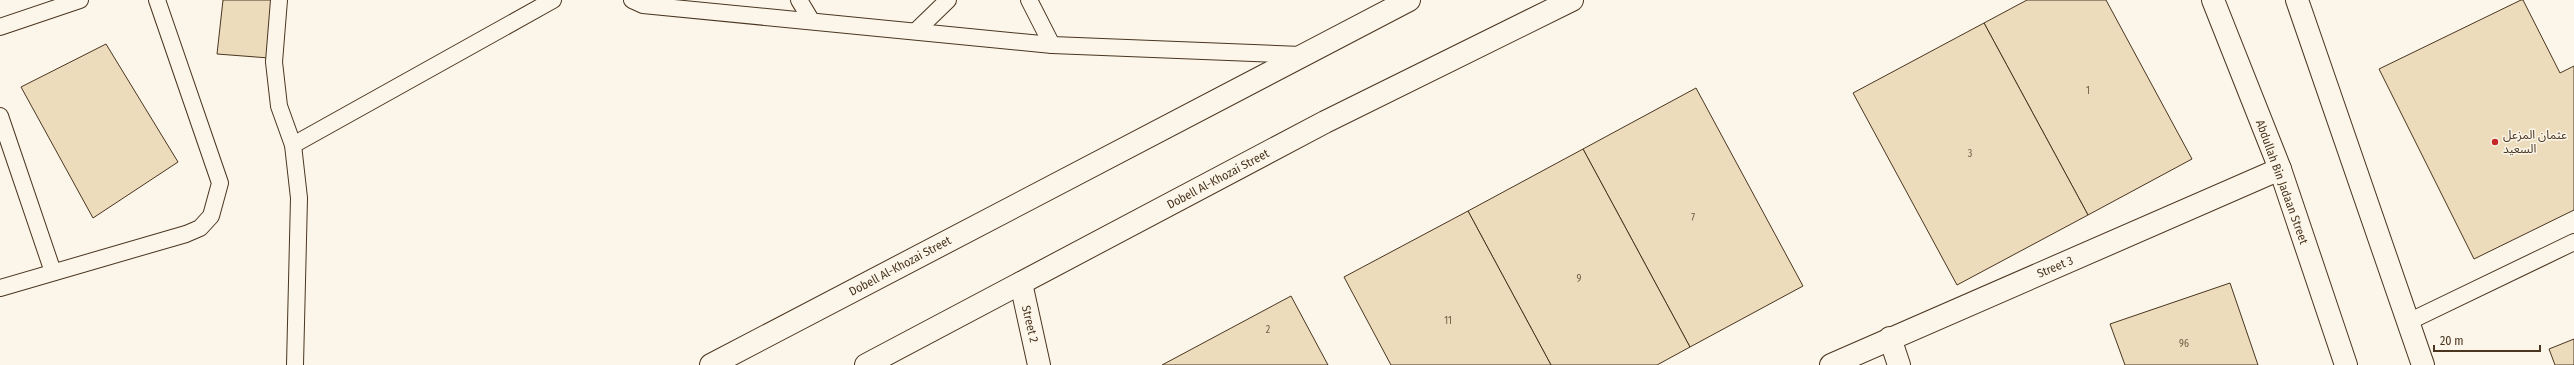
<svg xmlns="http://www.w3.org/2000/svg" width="2574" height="365" viewBox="0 0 2574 365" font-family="'Fira Sans Condensed','Noto Sans Arabic',sans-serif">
	<rect width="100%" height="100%" fill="#fbf6e9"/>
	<!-- building -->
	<g fill="#ecdcbc" stroke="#4a3520">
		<path d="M 223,0 L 274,0 L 269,58 L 217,54 Z"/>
		<path d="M 2027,0 L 2106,0 L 2192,159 L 2088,215 L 1984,23 Z"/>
		<path d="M 2521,0 L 2523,0 L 2560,73 L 2574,66 L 2574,210 L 2474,259 L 2379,69 Z"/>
		<path d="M 1984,23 L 2088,215 L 1957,285 L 1853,93 Z"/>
		<path d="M 106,44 L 178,162 L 93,218 L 21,87 Z"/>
		<path d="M 1696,88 L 1803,286 L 1690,347 L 1583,149 Z"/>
		<path d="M 1583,149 L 1690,347 L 1657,365 L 1551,365 L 1468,211 Z"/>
		<path d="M 1468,211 L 1551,365 L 1391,365 L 1344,277 Z"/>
		<path d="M 2230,283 L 2258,365 L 2125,365 L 2110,324 Z"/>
		<path d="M 1291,296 L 1328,365 L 1162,365 Z"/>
		<path d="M 2574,339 L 2574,365 L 2555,365 L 2549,349 Z"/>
	</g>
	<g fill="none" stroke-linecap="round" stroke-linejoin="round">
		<defs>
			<g id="service">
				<path d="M 279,0 L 274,62 L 279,106 L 293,145 L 299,198 L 295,365"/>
				<path d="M 632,0 L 643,5 L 1052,45 L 1301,55"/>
				<path d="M 799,0 L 811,20"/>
				<path d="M 1029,0 L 1052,45"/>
				<path d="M 0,27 L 80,0"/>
				<path d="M 916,31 L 948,0"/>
				<path d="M 0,116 L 53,272"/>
				<path d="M 293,145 L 553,0"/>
				<path d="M 0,288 L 186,234 L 200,228 L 211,216 L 220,183 L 157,0"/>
				<path d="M 2408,322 L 2574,242"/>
			</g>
			<g id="minor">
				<path d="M 1021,283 L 1039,365"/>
				<path d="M 1890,338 L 1899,365"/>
				<path d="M 1831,365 L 2280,169"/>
			</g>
			<g id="tertiary">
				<path d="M 2213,0 L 2280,169 L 2346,365"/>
				<path d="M 2297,0 L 2423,365"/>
			</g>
			<g id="secondary">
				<path d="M 711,365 L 1409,0"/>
				<path d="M 866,365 L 1325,122 L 1572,0"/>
			</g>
		</defs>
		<!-- service casing -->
		<use href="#service" stroke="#4a3520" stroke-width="18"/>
		<!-- minor casing -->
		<use href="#minor" stroke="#4a3520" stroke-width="24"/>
		<!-- tertiary casing -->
		<use href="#tertiary" stroke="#4a3520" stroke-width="24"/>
		<!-- secondary casing -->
		<use href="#secondary" stroke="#4a3520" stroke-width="24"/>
		<!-- service -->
		<use href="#service" stroke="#fbf6e9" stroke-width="16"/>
		<!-- minor -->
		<use href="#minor" stroke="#fbf6e9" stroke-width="22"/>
		<!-- tertiary -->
		<use href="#tertiary" stroke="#fbf6e9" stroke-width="22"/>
		<!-- secondary -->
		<use href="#secondary" stroke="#fbf6e9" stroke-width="22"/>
	</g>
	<!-- markers -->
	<circle fill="#c62828" stroke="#fbf6e9" stroke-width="1.5" cx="2495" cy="142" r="4"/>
	<g text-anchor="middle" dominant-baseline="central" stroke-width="3" stroke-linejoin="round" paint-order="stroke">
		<!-- number labels -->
		<g font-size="10" fill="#725f47">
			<text x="2088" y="91">1</text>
			<text x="1970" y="154">3</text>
			<text x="1693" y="218">7</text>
			<text x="1579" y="279">9</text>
			<text x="1448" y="321">11</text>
			<text x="1268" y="330">2</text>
			<text x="2184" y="344">96</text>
		</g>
		<!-- poi labels -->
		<g font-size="12" fill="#4a3520" stroke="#fbf6e9" text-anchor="start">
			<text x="2503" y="135">عثمان المزعل<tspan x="2503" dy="14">السعيد</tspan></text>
		</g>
		<!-- street labels -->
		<g font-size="12" fill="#4a3520" stroke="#fbf6e9">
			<text transform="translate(1218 179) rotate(-28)">Dobell Al-Khozai Street</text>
			<text transform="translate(2282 182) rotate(70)">Abdullah Bin Jadaan Street</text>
			<text transform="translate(900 266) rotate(-28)">Dobell Al-Khozai Street</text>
			<text transform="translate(2055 267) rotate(-23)">Street 3</text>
			<text transform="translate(1030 324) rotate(77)">Street 2</text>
		</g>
	</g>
	<!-- scale -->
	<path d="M2434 345v6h106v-6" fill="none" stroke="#4a3520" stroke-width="2"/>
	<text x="2440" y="345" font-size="12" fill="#4a3520" stroke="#fbf6e9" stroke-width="3" paint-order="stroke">20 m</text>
</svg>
